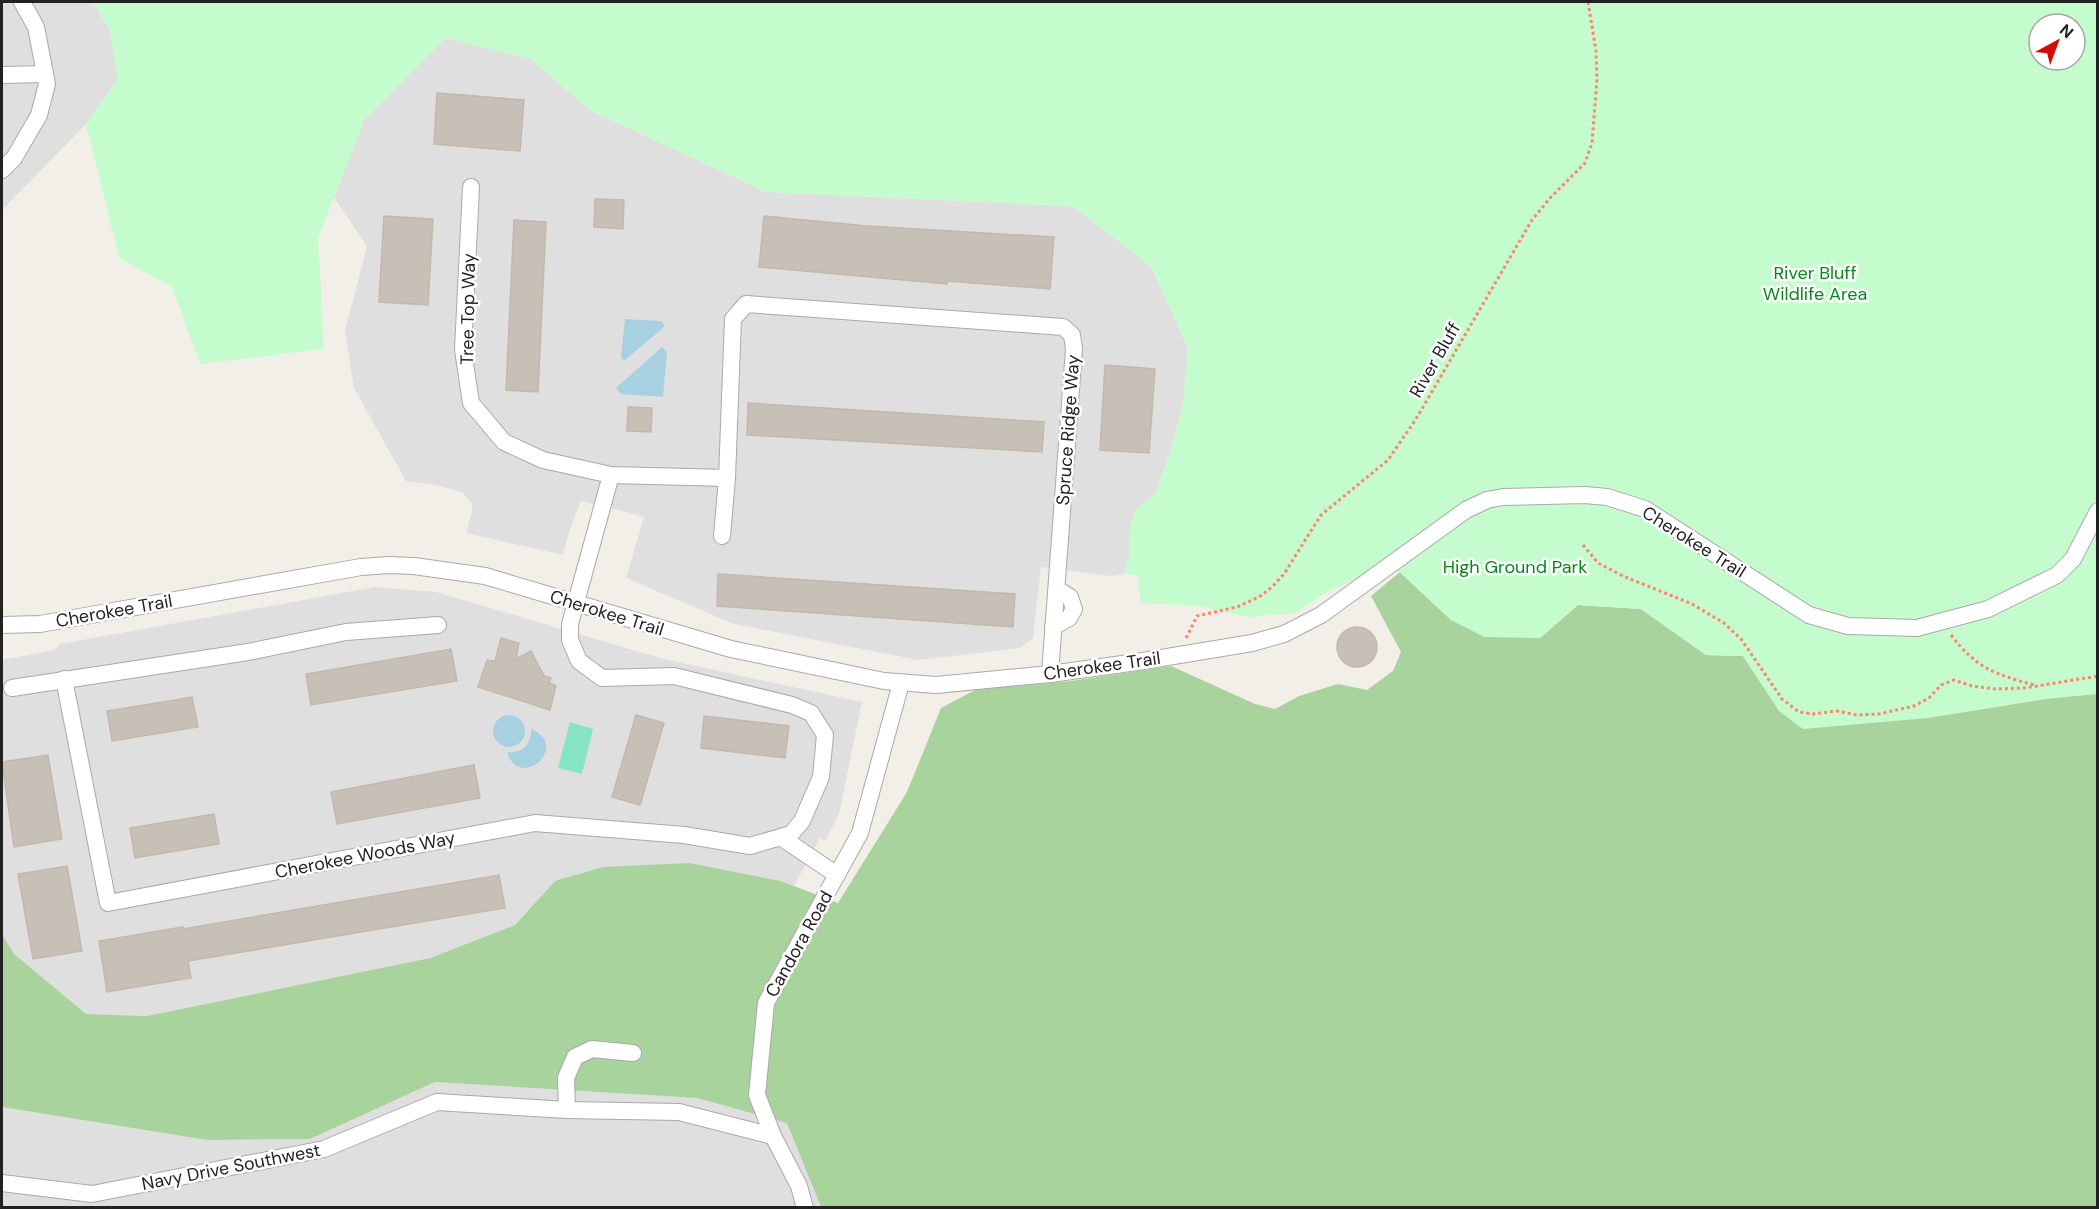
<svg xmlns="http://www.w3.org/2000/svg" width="2099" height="1209" viewBox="0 0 2099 1209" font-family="'DM Sans',sans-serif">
	<rect width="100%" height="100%" fill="#f2efe8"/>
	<!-- residential -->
	<g fill="#e0dfdf">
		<path d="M 2,2 L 93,2 L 109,28 L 118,79 L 86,124 L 2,210 Z"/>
		<path d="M 445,38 L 531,59 L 590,110 L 766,192 L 1072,206 L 1151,266 L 1188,348 L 1183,405 L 1169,456 L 1155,494 L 1138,507 L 1130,525 L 1129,559 L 1124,574 L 1112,576 L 1041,567 L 1033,638 L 1020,648 L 918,660 L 734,624 L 626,578 L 644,517 L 615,509 L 581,501 L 569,532 L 563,555 L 466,533 L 472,512 L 472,504 L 466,496 L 462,492 L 436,485 L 406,481 L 354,388 L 345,331 L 367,246 L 334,197 L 364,120 Z"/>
		<path d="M 375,587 L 436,592 L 660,658 L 862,702 L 839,814 L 825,841 L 820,838 L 794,886 L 781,881 L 690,863 L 555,881 L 515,925 L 430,958 L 147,1016 L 86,1014 L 14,954 L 2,934 L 2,660 L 54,650 L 60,644 Z"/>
		<path d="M 435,1082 L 697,1098 L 788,1123 L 821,1207 L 2,1207 L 2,1107 L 207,1140 L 310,1139 Z"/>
	</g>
	<!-- forest -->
	<path fill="#a9d39c" d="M 1400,572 L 1451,620 L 1540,638 L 1578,605 L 1641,609 L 1706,655 L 1743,656 L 1780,712 L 2097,694 L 2097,1207 L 821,1207 L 787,1123 L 697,1098 L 435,1082 L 310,1139 L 207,1140 L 2,1107 L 2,934 L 14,954 L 86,1014 L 147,1016 L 430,958 L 515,925 L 555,881 L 603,867 L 690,863 L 781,881 L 838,903 L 907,792 L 941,708 L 975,690 L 1071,681 L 1171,666 L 1255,704 L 1275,709 L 1299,696 L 1338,684 L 1367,690 L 1393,671 L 1401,652 L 1371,596 Z"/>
	<!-- park -->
	<path fill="#c5fccd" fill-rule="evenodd" d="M 93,2 L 2097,2 L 2097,694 L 2046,699 L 1928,718 L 1803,729 L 1780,712 L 1743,656 L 1706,655 L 1641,609 L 1578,605 L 1540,638 L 1484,637 L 1451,620 L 1391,564 L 1330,590 L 1296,613 L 1249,617 L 1199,606 L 1141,603 L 1137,575 L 1124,574 L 1129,559 L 1130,525 L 1138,507 L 1155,494 L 1169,456 L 1183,405 L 1188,348 L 1151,266 L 1072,206 L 766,192 L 590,110 L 531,59 L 445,38 L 364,120 L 334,197 L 318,238 L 324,349 L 200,364 L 172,287 L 119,258 L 86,124 L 118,79 L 109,28 ZM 2039,24 L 2075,24 L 2075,60 L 2039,60 Z"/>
	<!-- pitch -->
	<path fill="#84e4c4" d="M 570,722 L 593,729 L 582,774 L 558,768 Z"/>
	<!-- water -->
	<g fill="#a7d1e1">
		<path d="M 625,319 L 661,321 L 665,326 L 624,361 L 621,357 Z"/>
		<path d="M 662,347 L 667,352 L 663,397 L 621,394 L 616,388 Z"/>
		<circle cx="509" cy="731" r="16"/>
		<path d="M 531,729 C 572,746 519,792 507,752 C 523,754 532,743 531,729 Z"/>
	</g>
	<!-- building -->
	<g fill="#c7c0b7" stroke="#c5b7aa" stroke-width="1.5">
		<path d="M 437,93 L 524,100 L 520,151 L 434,144 Z"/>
		<path d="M 595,199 L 624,200 L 623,229 L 594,227 Z"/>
		<path d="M 384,216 L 433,219 L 428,305 L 379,302 Z"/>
		<path d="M 764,216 L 867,226 L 1054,237 L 1050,289 L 947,281 L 947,284 L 759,267 Z"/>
		<path d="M 514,220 L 546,222 L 538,392 L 506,390 Z"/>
		<path d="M 1105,365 L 1155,369 L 1149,453 L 1100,450 Z"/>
		<path d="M 748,403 L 1044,422 L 1042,452 L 747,435 Z"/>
		<path d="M 628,407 L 652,408 L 651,432 L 627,431 Z"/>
		<path d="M 718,574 L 1015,594 L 1013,627 L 717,606 Z"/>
		<circle cx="1357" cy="647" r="20"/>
		<path d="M 501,638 L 519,643 L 516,659 L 531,651 L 544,676 L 551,678 L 549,683 L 556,686 L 550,710 L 478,687 L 487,660 L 495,661 Z"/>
		<path d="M 451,649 L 457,681 L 311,705 L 306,674 Z"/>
		<path d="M 192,697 L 198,727 L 112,741 L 107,711 Z"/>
		<path d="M 636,715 L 664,723 L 640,805 L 612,797 Z"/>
		<path d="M 704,716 L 789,726 L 785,758 L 701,748 Z"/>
		<path d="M 48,755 L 62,839 L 14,847 L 2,762 Z"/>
		<path d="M 474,765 L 480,798 L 337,824 L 331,792 Z"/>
		<path d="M 214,814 L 219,844 L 135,858 L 130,828 Z"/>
		<path d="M 67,866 L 82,951 L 33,959 L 18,874 Z"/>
		<path d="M 499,875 L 505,908 L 188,961 L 191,978 L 107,992 L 99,941 L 183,927 L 183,929 Z"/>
	</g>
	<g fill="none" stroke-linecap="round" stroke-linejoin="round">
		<defs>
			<g id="minor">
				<path d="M 2,75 L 45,74"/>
				<path d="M 2,170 L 14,158 L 39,115 L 47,84 L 36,27 L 22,2"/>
				<path d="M 471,187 L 463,350 L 471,403 L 504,442 L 543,460 L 611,475 L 727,478"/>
				<path d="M 722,536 L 727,478 L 733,319 L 746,304 L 1063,327 L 1072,335 L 1074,349 L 1050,674"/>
				<path d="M 2,625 L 40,624 L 361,567 L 389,565 L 414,566 L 485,576 L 731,649 L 884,681 L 936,685 L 1050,674 L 1137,662 L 1252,643 L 1284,634 L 1321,615 L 1466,510 L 1487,500 L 1503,497 L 1585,495 L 1607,497 L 1645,509 L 1809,615 L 1848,626 L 1917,628 L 1988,609 L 2057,575 L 2073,559 L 2098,511"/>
				<path d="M 1053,627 L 1069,618 L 1074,609 L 1070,597 L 1057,589"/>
				<path d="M 64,679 L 108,903 L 535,823 L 684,835 L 750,846 L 791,834 L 802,821 L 821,777 L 825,735 L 811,713 L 792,705 L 674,676 L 602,678 L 579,661 L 570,640 L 570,624 L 611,475"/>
				<path d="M 12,688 L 248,652 L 346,632 L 438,625"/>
				<path d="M 782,838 L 837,875"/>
				<path d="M 567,1110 L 566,1078 L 575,1057 L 592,1049 L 633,1053"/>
				<path d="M 2,1183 L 92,1194 L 324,1149 L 437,1102 L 567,1110 L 679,1112 L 773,1136"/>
				<path d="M 805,1208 L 799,1186 L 773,1136 L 757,1095 L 766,1003 L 860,833 L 901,683"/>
			</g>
		</defs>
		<!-- minor casing -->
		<use href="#minor" stroke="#a9a9a9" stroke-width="18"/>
		<!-- path -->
		<g stroke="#ff846d" stroke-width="3" stroke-dasharray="3 3" stroke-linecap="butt">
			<path d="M 1583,545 L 1598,563 L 1623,576 L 1692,604 L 1724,623 L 1741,639 L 1782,699 L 1799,712 L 1813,714 L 1837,711 L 1857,715 L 1879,714 L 1914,706 L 1929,698 L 1941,685 L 1954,680 L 1972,686 L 1995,689 L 2025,688 L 2098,676"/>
			<path d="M 1951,635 C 1977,669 1995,674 2034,685"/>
			<path d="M 1186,638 L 1197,616 L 1237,607 L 1259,597 L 1272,587 L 1284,574 L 1321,515 L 1388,460 L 1416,419 L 1532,220 L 1550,198 L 1585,163 L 1592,143 L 1597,79 L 1596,51 L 1588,2"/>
		</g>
		<!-- minor -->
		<use href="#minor" stroke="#fff" stroke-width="16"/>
	</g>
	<g text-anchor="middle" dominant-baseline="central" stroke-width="5" stroke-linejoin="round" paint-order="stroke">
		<!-- park labels -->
		<g font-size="18" fill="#078919" stroke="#fff">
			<text x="1815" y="273">River Bluff<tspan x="1815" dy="21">Wildlife Area</tspan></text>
			<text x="1515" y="567">High Ground Park</text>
		</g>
		<!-- street labels -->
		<g font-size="18" fill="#222" stroke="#fff">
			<text transform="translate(468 309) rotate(-89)">Tree Top Way</text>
			<text transform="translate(1435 360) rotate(-60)">River Bluff</text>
			<text transform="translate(1068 430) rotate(-86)">Spruce Ridge Way</text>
			<text transform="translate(1694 542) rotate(32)">Cherokee Trail</text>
			<text transform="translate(114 611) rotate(-10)">Cherokee Trail</text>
			<text transform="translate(607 613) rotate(17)">Cherokee Trail</text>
			<text transform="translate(1102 666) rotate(-8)">Cherokee Trail</text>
			<text transform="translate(365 855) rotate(-11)">Cherokee Woods Way</text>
			<text transform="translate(799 944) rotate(-61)">Candora Road</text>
			<text transform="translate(231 1167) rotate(-11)">Navy Drive Southwest</text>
		</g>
	</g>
	<!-- border -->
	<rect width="2099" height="1209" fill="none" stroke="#222222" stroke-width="6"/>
	<!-- north arrow -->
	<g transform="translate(2057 42) rotate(41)"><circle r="28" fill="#ffffff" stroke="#a7a7a7" stroke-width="1.5"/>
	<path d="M0-4.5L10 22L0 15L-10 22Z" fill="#d40c00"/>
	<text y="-9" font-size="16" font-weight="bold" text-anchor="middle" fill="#222222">N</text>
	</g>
</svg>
